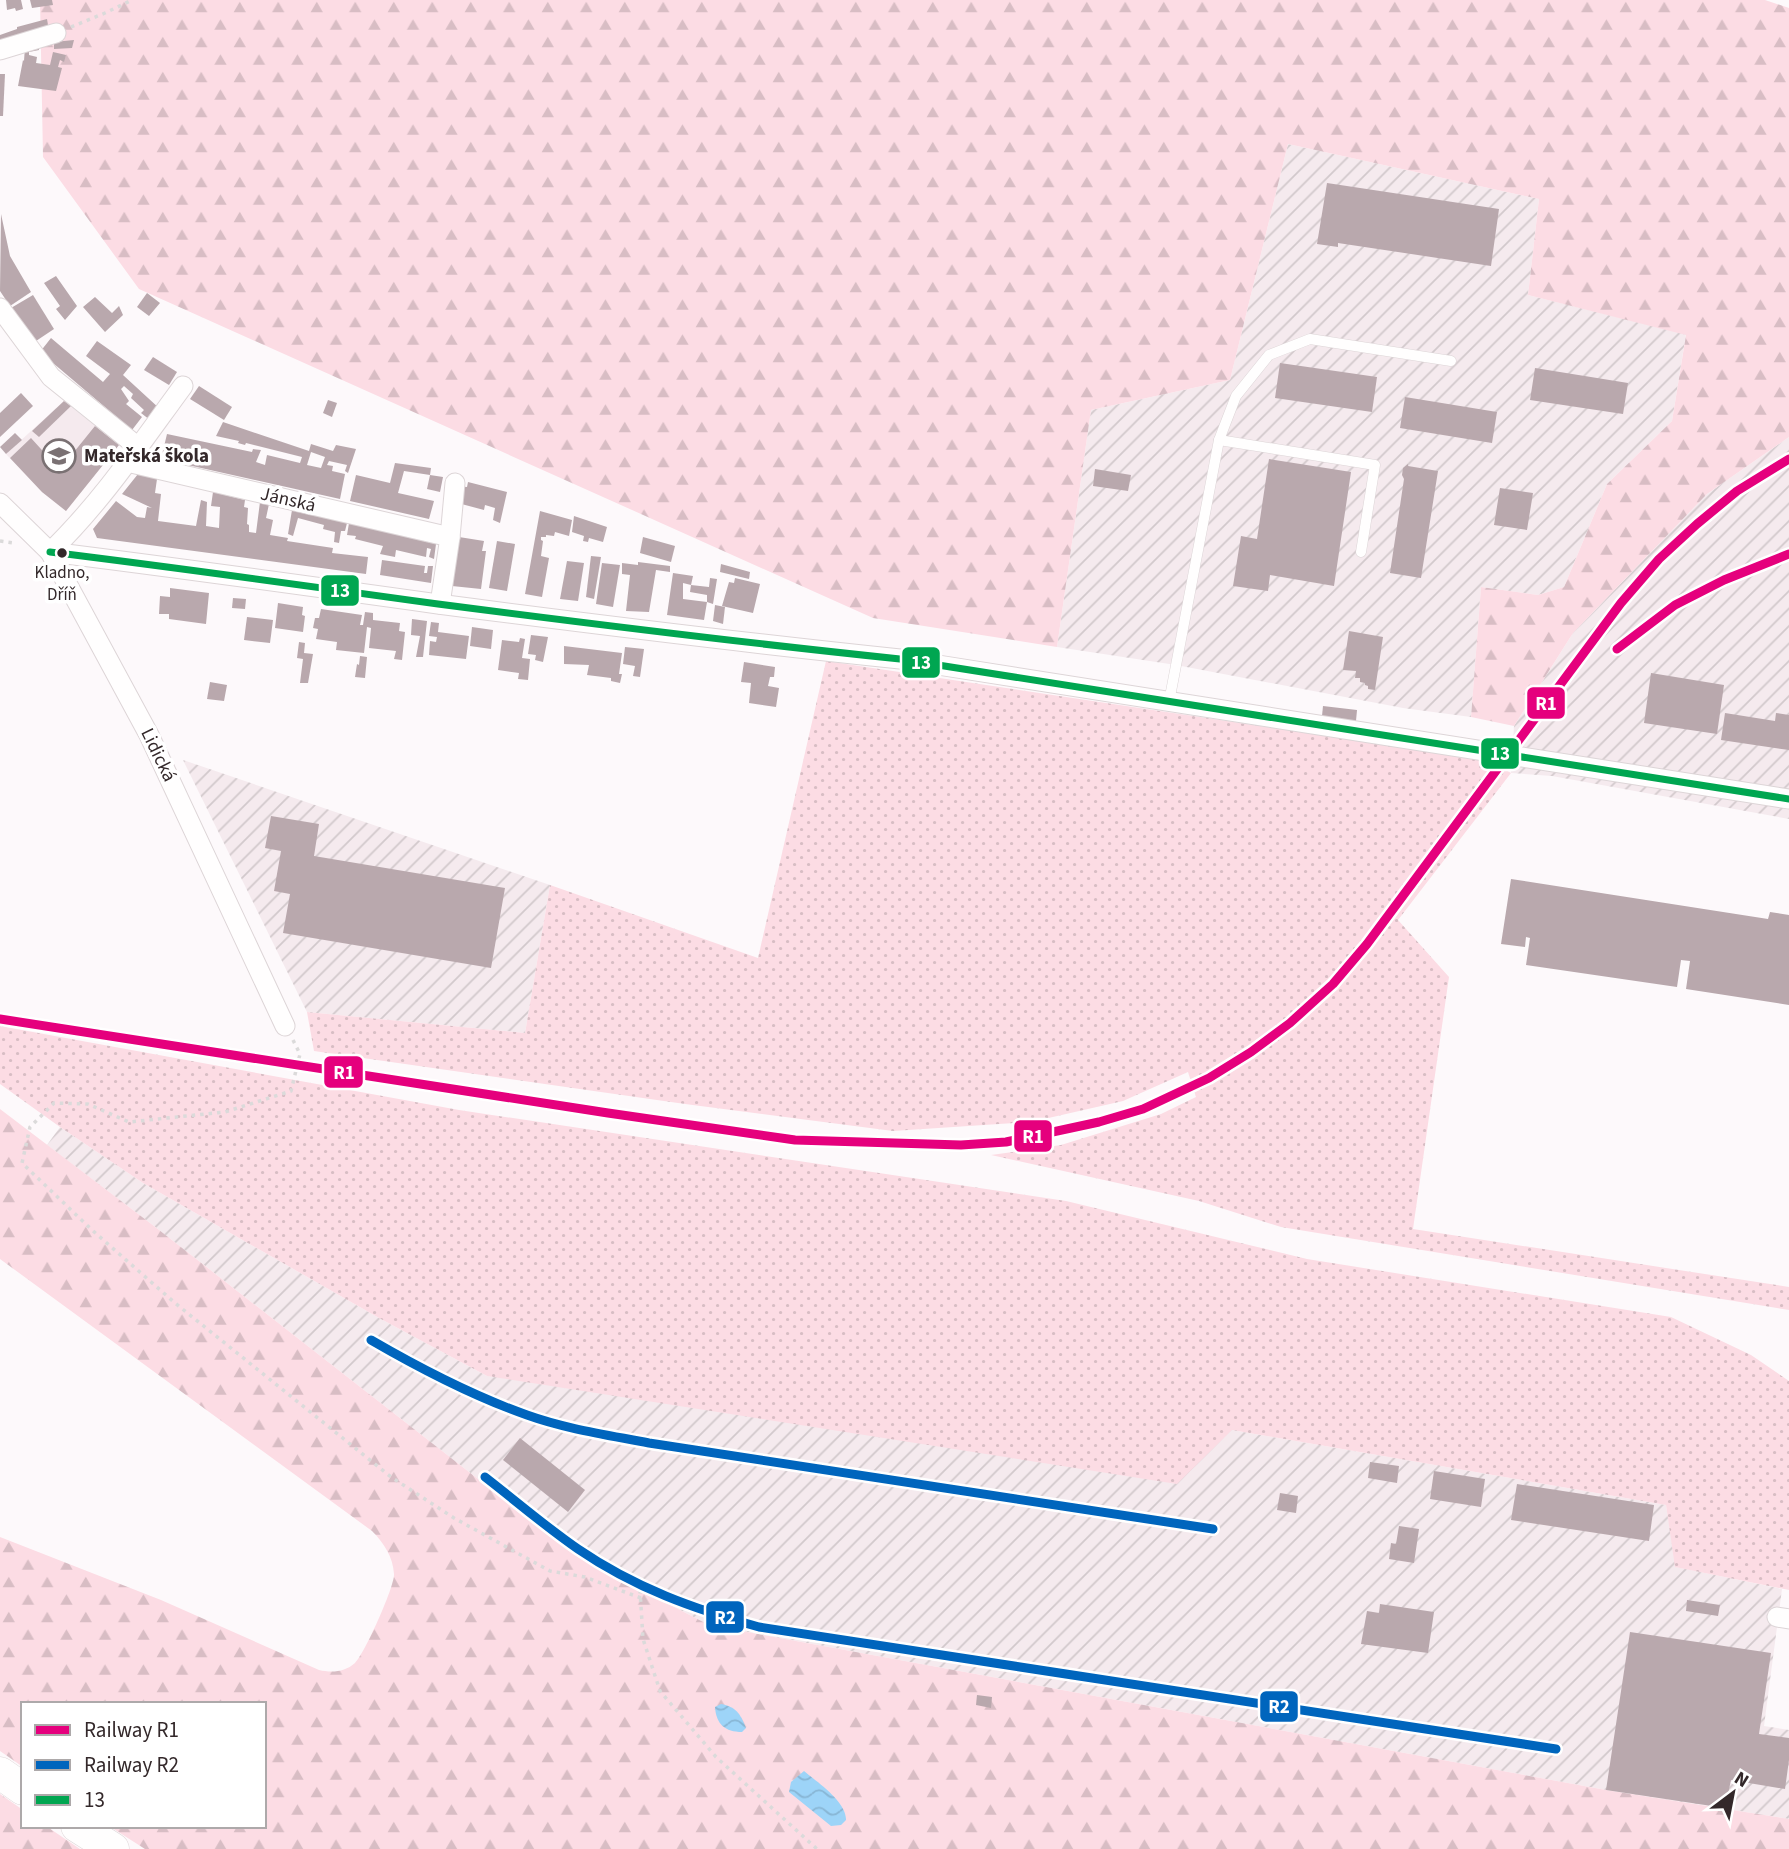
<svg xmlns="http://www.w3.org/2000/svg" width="1789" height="1849" viewBox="0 0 1789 1849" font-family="'Source Sans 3',sans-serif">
	<defs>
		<pattern id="industrial-furrows" width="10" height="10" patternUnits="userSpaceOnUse" patternTransform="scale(1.75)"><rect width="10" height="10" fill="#f5eaee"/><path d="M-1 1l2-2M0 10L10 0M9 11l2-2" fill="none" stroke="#d2c9cc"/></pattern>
		<pattern id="grass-dots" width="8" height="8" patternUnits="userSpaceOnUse" patternTransform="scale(1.75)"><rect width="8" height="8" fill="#fcdce4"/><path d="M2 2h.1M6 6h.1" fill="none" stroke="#d8bdc4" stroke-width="1.8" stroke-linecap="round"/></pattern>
		<pattern id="forest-firs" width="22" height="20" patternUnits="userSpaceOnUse" patternTransform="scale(1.75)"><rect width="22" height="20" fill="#fcdce4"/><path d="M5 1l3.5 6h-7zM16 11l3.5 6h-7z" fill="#d8bdc4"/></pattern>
		<pattern id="water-waves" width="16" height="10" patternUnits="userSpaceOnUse" patternTransform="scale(1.75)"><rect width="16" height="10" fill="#9dd4f8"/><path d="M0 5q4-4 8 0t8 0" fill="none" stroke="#88b6d5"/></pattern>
	</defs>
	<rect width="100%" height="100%" fill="#fdf9fb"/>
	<!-- built -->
	<path fill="#f5eaee" d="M 64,401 L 119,445 L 66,511 L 42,492 L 6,454 Z"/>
	<!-- industrial -->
	<g fill="url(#industrial-furrows)">
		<path d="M 1288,144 L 1539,199 L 1528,295 L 1686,334 L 1672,421 L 1607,484 L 1564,587 L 1538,595 L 1481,587 L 1471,717 L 1403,708 L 1176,665 L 1057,647 L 1091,410 L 1230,380 Z"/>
		<path d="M 1789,437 L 1789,819 L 1552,776 L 1511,773 L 1514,726 L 1573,633 L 1707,494 Z"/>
		<path d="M 183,760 L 550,885 L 525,1033 L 307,1012 Z"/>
		<path d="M 60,1127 L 143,1183 L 379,1318 L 487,1376 L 1232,1430 L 1666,1505 L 1676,1567 L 1782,1589 L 1764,1726 L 1789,1730 L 1789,1819 L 1606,1790 L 709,1625 L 578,1557 L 154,1226 L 47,1145 Z"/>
	</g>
	<!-- grass -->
	<g fill="url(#grass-dots)">
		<path d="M 826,661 L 1488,760 L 1511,773 L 1398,920 L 1449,977 L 1413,1229 L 1789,1287 L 1789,1310 L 1281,1227 L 1199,1201 L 991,1155 L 1061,1145 L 1161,1114 L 1196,1097 L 1188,1072 L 1123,1101 L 1031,1122 L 893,1131 L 685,1104 L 314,1051 L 307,1012 L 525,1033 L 550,885 L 758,958 Z"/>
		<path d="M 0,1026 L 459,1110 L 1066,1201 L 1307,1259 L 1671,1317 L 1751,1355 L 1789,1381 L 1789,1590 L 1675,1567 L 1666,1505 L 1232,1430 L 1177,1484 L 487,1376 L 379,1318 L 143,1183 L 60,1127 L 0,1084 Z"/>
	</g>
	<!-- forest -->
	<g fill="url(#forest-firs)">
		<path d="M 40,0 L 1765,0 L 1789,8 L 1789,437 L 1707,494 L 1573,633 L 1514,726 L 1471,717 L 1481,587 L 1538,595 L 1564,587 L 1607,484 L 1672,421 L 1686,335 L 1528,295 L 1539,199 L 1288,144 L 1230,380 L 1091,410 L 1057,647 L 873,618 L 139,289 L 43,157 Z"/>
		<path d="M 0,1109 L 154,1226 L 578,1557 L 709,1625 L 1606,1790 L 1789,1819 L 1789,1849 L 145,1849 L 109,1826 L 264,1826 L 264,1704 L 23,1704 L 23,1767 L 0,1751 L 0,1537 L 161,1600 L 319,1670 C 332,1673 345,1672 355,1663 C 364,1655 395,1586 394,1574 C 393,1557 384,1543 372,1531 L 0,1259 Z"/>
		<path d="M 0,1794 L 23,1810 L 23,1826 L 46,1826 L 80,1849 L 0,1849 Z"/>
	</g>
	<!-- water -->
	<g fill="url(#water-waves)">
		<path d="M 721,1704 C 736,1707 740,1713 746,1728 L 742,1732 C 725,1732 716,1724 715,1707 Z"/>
		<path d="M 804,1771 C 817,1782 847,1802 846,1820 L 841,1825 L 831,1826 L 789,1792 L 791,1782 Z"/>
	</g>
	<!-- building -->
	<g fill="#b9a8ad" fill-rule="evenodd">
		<path d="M 6,0 L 21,0 L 23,9 L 16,11 L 15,8 L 7,10 Z"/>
		<path d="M 30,0 L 52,0 L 53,5 L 32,8 Z"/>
		<path d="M 47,19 L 49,31 L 0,45 L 0,35 L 17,29 L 17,27 Z"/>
		<path d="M 74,40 L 72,48 L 54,49 L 54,42 Z"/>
		<path d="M 39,43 L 39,50 L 29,52 L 29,55 L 37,57 L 36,63 L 50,65 L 53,52 L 66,55 L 64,62 L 60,60 L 58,67 L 62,68 L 56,91 L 18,86 L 23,60 L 24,61 L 25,47 Z"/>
		<path d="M 0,74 L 5,74 L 3,116 L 0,116 Z"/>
		<path d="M 1327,183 L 1499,209 L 1491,266 L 1338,243 L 1338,247 L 1317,244 Z"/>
		<path d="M 1,214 L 10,256 L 31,292 L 10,306 L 0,291 Z"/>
		<path d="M 56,276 L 77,306 L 65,320 L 56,309 L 60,306 L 44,283 Z"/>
		<path d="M 147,293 L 160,303 L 149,316 L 137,307 Z"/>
		<path d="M 33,295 L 54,329 L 33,343 L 11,308 Z"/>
		<path d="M 95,297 L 112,313 L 119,306 L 123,315 L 105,332 L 83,307 Z"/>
		<path d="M 51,338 L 103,382 L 110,374 L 86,356 L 97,341 L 131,365 L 123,375 L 160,409 L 150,420 L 141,413 L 144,410 L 131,398 L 133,394 L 124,386 L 121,389 L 129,401 L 126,404 L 142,417 L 132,430 L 40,352 Z"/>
		<path d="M 153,357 L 177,372 L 169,385 L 144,370 Z"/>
		<path d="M 1280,363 L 1377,377 L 1372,412 L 1275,398 Z"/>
		<path d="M 1535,368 L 1628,383 L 1623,414 L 1530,400 Z"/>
		<path d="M 199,386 L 232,407 L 224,420 L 190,399 Z"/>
		<path d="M 21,393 L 33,406 L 0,437 L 0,413 Z"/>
		<path d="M 1405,397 L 1497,412 L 1492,443 L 1400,428 Z"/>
		<path d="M 328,400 L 337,403 L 332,417 L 323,413 Z"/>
		<path d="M 64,401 L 71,406 L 39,437 L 32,431 Z"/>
		<path d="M 223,422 L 309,451 L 311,444 L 333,451 L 336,445 L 356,449 L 348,473 L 345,471 L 347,465 L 329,461 L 327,465 L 333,466 L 332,471 L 345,474 L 340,499 L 161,459 L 167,434 L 252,452 L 253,449 L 261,450 L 256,462 L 265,465 L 267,455 L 300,463 L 302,457 L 246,443 L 245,445 L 238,443 L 239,441 L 216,436 ZM 311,452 L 325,457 L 321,468 L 307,465 Z"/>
		<path d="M 95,426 L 119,445 L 66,511 L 42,492 L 10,458 L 31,438 L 50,459 L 63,443 L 74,452 Z"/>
		<path d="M 15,433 L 22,440 L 6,454 L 0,447 Z"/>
		<path d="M 1269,459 L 1351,472 L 1334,586 L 1270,575 L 1268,591 L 1233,586 L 1241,536 L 1257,539 Z"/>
		<path d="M 395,463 L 431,468 L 430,475 L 404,471 L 398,493 L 434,501 L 429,519 L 350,501 L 356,475 L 390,483 Z"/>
		<path d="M 1408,464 L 1408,466 L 1438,471 L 1421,578 L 1390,573 L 1404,479 L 1402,475 L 1403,468 Z"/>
		<path d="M 1095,469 L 1131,475 L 1128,491 L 1093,486 Z"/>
		<path d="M 138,474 L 157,479 L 155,493 L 161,494 L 158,521 L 196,526 L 201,500 L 207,502 L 206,526 L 219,528 L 220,507 L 211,506 L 213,492 L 245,500 L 244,507 L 248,508 L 247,524 L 249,525 L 249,532 L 256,533 L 260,502 L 269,504 L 266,518 L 273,520 L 270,535 L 288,538 L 287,541 L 333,548 L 332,553 L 368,557 L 366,574 L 97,538 L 93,529 L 116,501 L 137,517 L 145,518 L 147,507 L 152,508 L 122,494 Z"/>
		<path d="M 430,475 L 443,477 L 440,492 L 427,489 Z"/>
		<path d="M 468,482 L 507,492 L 500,523 L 493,520 L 495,508 L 485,505 L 484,510 L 454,502 L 457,486 L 467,487 Z"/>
		<path d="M 1500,488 L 1533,493 L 1527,530 L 1494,525 Z"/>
		<path d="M 292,510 L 347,523 L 345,531 L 341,531 L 339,543 L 334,542 L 335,532 L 323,529 L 324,525 L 298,518 L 293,536 L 288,534 Z"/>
		<path d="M 540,511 L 572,520 L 569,536 L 555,532 L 554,536 L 546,535 L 546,537 L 541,537 L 541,540 L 543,541 L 541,556 L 549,558 L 542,597 L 525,594 Z"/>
		<path d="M 574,516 L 607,527 L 603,542 L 589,538 L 588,542 L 583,541 L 584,536 L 572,532 Z"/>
		<path d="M 349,523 L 436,544 L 434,559 L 429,557 L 431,549 L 427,548 L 426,557 L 396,550 L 395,557 L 380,554 L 383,546 L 355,539 L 356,536 L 347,535 Z"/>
		<path d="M 459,537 L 484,541 L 482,551 L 486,551 L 481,589 L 452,586 Z"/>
		<path d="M 643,537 L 675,546 L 671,562 L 640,553 Z"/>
		<path d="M 497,541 L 515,544 L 507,591 L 489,588 Z"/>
		<path d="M 591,556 L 601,557 L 594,599 L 586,597 Z"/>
		<path d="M 382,560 L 425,566 L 424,573 L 427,573 L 428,566 L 433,566 L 431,583 L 380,575 Z"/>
		<path d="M 567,561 L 584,563 L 578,601 L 560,599 Z"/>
		<path d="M 638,562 L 670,566 L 670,572 L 656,570 L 649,612 L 626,611 L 630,575 L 622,574 L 622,563 L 638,565 Z"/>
		<path d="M 602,563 L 620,565 L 613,607 L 596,604 Z"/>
		<path d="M 721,564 L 750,572 L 749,579 L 720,572 Z"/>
		<path d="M 673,573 L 693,576 L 691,585 L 683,583 L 683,599 L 707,602 L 704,620 L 667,615 Z"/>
		<path d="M 710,578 L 717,579 L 713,604 L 707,602 L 707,595 L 690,592 L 691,585 L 709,587 Z"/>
		<path d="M 735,578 L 760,584 L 753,613 L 722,606 L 729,582 L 734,583 Z"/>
		<path d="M 170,588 L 209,593 L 206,624 L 169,619 L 169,614 L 159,614 L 160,596 L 170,597 Z"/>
		<path d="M 233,598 L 246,599 L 245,609 L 232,608 Z"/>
		<path d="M 278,603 L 303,607 L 302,615 L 305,616 L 303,632 L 275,628 Z"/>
		<path d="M 715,605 L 725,607 L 723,624 L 713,621 Z"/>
		<path d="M 321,609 L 362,615 L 360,625 L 363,625 L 365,612 L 373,613 L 373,620 L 400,623 L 399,631 L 405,632 L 402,660 L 394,659 L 396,651 L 369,648 L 371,628 L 367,627 L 364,653 L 336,650 L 337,642 L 316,639 L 318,629 L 313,628 L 315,618 L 319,618 Z"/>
		<path d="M 247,617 L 273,620 L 270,643 L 244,640 Z"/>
		<path d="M 412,619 L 427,621 L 423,657 L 416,657 L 420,636 L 411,635 Z"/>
		<path d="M 431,622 L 439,623 L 438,632 L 469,636 L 466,659 L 429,655 L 430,641 L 436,642 L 437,637 L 429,636 Z"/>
		<path d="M 472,627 L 493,630 L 491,649 L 470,646 Z"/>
		<path d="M 1349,631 L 1383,637 L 1375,690 L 1368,689 L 1368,686 L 1365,685 L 1365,683 L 1360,682 L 1360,678 L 1355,678 L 1356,671 L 1343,670 Z"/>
		<path d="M 531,635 L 548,637 L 543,662 L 535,660 L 536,655 L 528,654 Z"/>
		<path d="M 520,638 L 525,639 L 522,658 L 530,659 L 528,680 L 518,679 L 519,673 L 498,670 L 502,640 L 519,642 Z"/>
		<path d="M 299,642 L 305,643 L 304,653 L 313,654 L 308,683 L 300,683 L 303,659 L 297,658 Z"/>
		<path d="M 564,646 L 622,653 L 619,674 L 622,674 L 620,683 L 611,681 L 611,678 L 587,675 L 589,665 L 564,664 Z"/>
		<path d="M 625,647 L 644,649 L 640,677 L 633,676 L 635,666 L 623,664 Z"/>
		<path d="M 360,656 L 367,657 L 365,678 L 355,677 L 357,664 L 359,665 Z"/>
		<path d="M 744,662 L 775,667 L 774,677 L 770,677 L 768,686 L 779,688 L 776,707 L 749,703 L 751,683 L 741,682 Z"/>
		<path d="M 1651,673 L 1724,685 L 1717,734 L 1644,723 Z"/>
		<path d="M 210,682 L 227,685 L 224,701 L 207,699 Z"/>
		<path d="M 1323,706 L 1357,710 L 1356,721 L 1322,716 Z"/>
		<path d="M 1725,713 L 1775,721 L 1776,713 L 1789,715 L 1789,750 L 1721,740 Z"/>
		<path d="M 271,816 L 319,824 L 314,856 L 505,888 L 491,968 L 283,933 L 290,894 L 274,891 L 281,851 L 265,848 Z"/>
		<path d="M 1511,879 L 1768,919 L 1770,912 L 1789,915 L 1789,1005 L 1686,989 L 1690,961 L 1681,960 L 1677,987 L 1526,965 L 1530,938 L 1526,937 L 1525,947 L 1501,944 Z"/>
		<path d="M 520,1438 L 585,1490 L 568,1512 L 503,1460 Z"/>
		<path d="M 1370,1462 L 1399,1466 L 1397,1483 L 1368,1478 Z"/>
		<path d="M 1434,1471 L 1485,1479 L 1481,1507 L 1430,1499 Z"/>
		<path d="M 1517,1484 L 1654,1505 L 1649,1541 L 1511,1520 Z"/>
		<path d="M 1280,1493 L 1298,1496 L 1296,1513 L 1277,1510 Z"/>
		<path d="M 1399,1526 L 1419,1529 L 1414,1563 L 1389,1559 L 1391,1543 L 1396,1544 Z"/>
		<path d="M 1687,1600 L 1720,1605 L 1718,1616 L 1686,1611 Z"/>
		<path d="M 1380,1604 L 1434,1612 L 1428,1653 L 1361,1644 L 1367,1611 L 1379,1613 Z"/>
		<path d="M 1630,1632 L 1771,1653 L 1759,1734 L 1789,1738 L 1789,1760 L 1785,1789 L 1731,1780 L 1725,1808 L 1606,1790 Z"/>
		<path d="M 977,1695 L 992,1697 L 991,1708 L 976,1705 Z"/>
	</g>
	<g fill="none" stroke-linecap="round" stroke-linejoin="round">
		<defs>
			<g id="lane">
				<path d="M 1219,440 L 1375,465 L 1361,552"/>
				<path d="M 1169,702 L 1219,440 L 1236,396 L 1269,355 L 1310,339 L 1451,361"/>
			</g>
			<g id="street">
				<path d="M 0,50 L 56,33"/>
				<path d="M 0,308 L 51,377 L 138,447"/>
				<path d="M 127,462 L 450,537"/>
				<path d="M 0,503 L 50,552 L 149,735 L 285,1026"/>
				<path d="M 50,552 C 180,568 309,586 438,604 C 592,624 746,643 900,659 L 1789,799"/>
				<path d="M 50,552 C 101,503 141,443 183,386"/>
				<path d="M 440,604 L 450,537 L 455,483"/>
				<path d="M 1777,1617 L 1789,1619"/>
			</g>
			<g id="primary">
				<path d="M 0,1773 L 23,1789"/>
				<path d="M 77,1826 L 113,1849"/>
			</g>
		</defs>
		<!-- lane casing -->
		<use href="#lane" stroke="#ddd5d7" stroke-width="11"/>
		<!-- street casing -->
		<use href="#street" stroke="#ddd5d7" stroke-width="21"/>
		<!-- primary casing -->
		<use href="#primary" stroke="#ddd5d7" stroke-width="33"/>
		<!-- path -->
		<g stroke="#dbdada" stroke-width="3.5" stroke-dasharray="3.5 5" stroke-linecap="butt">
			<path d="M 71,27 L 105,13 L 132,0"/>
			<path d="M 0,541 L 14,543"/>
			<path d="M 293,1040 L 300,1054 L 291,1091 L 225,1112 L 129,1122 L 88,1104 L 54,1103 L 30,1127 L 22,1163 L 92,1230 L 175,1303 L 391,1477 L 454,1518 L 550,1571 L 585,1577 L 641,1598"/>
			<path d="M 640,1590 L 643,1639 L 660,1691 L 716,1757 L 817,1849"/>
		</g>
		<!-- lane -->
		<use href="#lane" stroke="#fffefe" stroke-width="10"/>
		<!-- street -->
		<use href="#street" stroke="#fffefe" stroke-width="19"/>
		<!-- primary -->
		<use href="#primary" stroke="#fffefe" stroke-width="32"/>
		<defs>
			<path id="bus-1" d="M 50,552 C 180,568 309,586 438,604 C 592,624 746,643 900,659 L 1789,799"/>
		</defs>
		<!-- bus-1 casing -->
		<use href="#bus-1" stroke="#fff" stroke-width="12"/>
		<!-- bus-1 -->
		<use href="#bus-1" stroke="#00a651" stroke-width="7"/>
		<defs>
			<g id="rail-1">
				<path d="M 1617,649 L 1675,605 L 1724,580 L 1789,554"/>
				<path d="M 0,1019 L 608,1113 L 795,1140 L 961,1145 L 1006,1142 L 1099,1122 L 1143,1109 L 1209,1078 L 1251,1052 L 1290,1023 L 1333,984 L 1367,944 L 1621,603 L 1659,559 L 1697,524 L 1737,491 L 1789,459"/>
			</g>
			<g id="rail-2">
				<path d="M 371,1340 C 421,1369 473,1396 527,1415 C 566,1429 608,1435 649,1443 L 1213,1529"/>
				<path d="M 485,1477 C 516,1501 546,1527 578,1549 C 635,1588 694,1609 759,1627 L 1556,1749"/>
			</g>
		</defs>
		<!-- rail-1 casing -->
		<use href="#rail-1" stroke="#fff" stroke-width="14"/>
		<!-- rail-2 casing -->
		<use href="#rail-2" stroke="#fff" stroke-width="14"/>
		<!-- rail-1 -->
		<use href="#rail-1" stroke="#e5007d" stroke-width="9"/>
		<!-- rail-2 -->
		<use href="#rail-2" stroke="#0065bd" stroke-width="9"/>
	</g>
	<!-- icons -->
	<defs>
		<symbol id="school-ring" viewBox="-11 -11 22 22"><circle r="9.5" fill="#fff" stroke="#7a7173" stroke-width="1.5"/><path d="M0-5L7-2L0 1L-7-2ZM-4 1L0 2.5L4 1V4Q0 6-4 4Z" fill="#7a7173"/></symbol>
	</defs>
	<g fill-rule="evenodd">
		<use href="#school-ring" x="40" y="437" width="38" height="38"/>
	</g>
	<!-- markers -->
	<circle fill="#33282a" stroke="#fff" stroke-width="2.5" cx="62" cy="553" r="6"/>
	<g text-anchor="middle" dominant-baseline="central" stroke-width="7" stroke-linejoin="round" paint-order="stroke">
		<!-- bus labels -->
		<g font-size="17" fill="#33282a" stroke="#fff">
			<text x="62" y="573">Kladno,<tspan x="62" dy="22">Dříň</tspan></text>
		</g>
		<!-- poi labels -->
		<g font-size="19" font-weight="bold" fill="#33282a" stroke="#fff" text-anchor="start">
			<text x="84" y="456">Mateřská škola</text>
		</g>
		<!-- street labels -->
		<g font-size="19" fill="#33282a" stroke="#fff">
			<text transform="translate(288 500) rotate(13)">Jánská</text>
			<text transform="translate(158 755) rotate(64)">Lidická</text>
		</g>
	</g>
	<g stroke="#fff" stroke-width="2.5">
		<rect x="320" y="574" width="40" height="33" rx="7" fill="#00a651"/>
		<rect x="901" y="646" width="40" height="33" rx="7" fill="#00a651"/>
		<rect x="1526" y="686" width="40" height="34" rx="7" fill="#e5007d"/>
		<rect x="1480" y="737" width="40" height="33" rx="7" fill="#00a651"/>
		<rect x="323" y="1055" width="41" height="34" rx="7" fill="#e5007d"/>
		<rect x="1013" y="1119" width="40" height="34" rx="7" fill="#e5007d"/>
		<rect x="705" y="1600" width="40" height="34" rx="7" fill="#0065bd"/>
		<rect x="1259" y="1690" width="40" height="33" rx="7" fill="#0065bd"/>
	</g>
	<g font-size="19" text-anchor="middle" font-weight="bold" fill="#fff">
		<text x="340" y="597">13</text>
		<text x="921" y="669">13</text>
		<text x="1546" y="710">R1</text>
		<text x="1500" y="760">13</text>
		<text x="344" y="1079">R1</text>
		<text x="1033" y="1143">R1</text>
		<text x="725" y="1624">R2</text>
		<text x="1279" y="1713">R2</text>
	</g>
	<!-- legend -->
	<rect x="21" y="1702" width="245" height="126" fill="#ffffff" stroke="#ada9aa" stroke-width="2"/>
	<rect x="35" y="1725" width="35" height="10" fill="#e5007d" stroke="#ada9aa" stroke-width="2"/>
	<text x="84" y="1737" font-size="21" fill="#33282a">Railway R1</text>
	<rect x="35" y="1760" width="35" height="10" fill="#0065bd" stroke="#ada9aa" stroke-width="2"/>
	<text x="84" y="1772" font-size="21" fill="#33282a">Railway R2</text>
	<rect x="35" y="1795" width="35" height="10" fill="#00a651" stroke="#ada9aa" stroke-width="2"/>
	<text x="84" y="1807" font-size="21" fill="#33282a">13</text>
	<!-- north arrow -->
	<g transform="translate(1733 1793) rotate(32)" stroke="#ffffff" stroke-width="5" paint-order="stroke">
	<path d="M0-5L12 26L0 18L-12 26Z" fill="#33282a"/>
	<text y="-10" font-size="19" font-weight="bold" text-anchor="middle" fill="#33282a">N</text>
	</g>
</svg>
